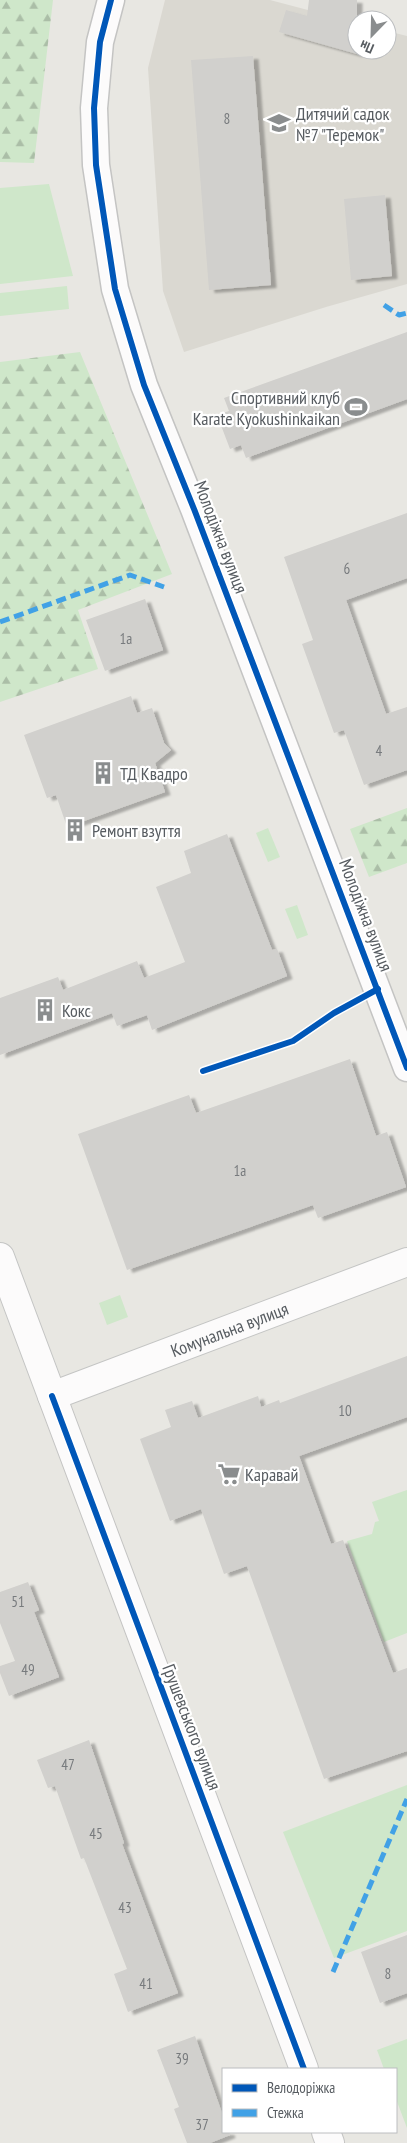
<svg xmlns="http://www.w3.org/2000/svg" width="407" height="2143" viewBox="0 0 407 2143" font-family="'PT Sans Narrow',sans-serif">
	<defs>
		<pattern id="forest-firs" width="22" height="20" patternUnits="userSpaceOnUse" patternTransform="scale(1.25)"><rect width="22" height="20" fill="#cfe7ca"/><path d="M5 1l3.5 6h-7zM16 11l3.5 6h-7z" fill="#abbea7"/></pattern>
		<filter id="shadow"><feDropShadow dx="5.5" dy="3" stdDeviation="1" flood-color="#0004"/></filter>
	</defs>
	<rect width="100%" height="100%" fill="#e8e7e2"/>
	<!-- education -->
	<path fill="#dad8d1" d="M 165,0 L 270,0 L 357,23 L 357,50 L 387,50 L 387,31 L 407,36 L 407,284 L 326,307 L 184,352 L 163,291 L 148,68 Z"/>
	<!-- green -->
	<g fill="#cfe7ca">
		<path d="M 49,184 L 73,276 L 0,284 L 0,188 Z"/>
		<path d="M 67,286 L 69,309 L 0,316 L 0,293 Z"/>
		<path d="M 268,828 L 280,857 L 268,862 L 256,833 Z"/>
		<path d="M 297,905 L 308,935 L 297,939 L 285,909 Z"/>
		<path d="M 120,1295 L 128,1317 L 107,1325 L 99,1303 Z"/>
		<path d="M 407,1490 L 407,1633 L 384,1642 L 347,1541 L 372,1534 L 375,1522 L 379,1521 L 372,1502 Z"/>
		<path d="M 407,1785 L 407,1931 L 334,1958 L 283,1832 Z"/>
		<path d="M 407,2039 L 407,2128 L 396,2099 L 396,2069 L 384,2069 L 377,2050 Z"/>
	</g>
	<!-- forest -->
	<g fill="url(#forest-firs)">
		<path d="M 0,0 L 53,0 L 34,163 L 0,162 Z"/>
		<path d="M 80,352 L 172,574 L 78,610 L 98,669 L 0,702 L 0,362 Z"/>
		<path d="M 407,808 L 407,863 L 369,877 L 350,829 Z"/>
	</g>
	<!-- building -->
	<g fill="#d1d0cd" filter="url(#shadow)">
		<path d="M 309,0 L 357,0 L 357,54 L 279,32 L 286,10 L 307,16 Z"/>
		<path d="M 253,56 L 271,285 L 209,290 L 191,60 Z"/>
		<path d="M 385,195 L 392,276 L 351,280 L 344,199 Z"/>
		<path d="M 407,332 L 407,399 L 246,458 L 241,445 L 230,449 L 217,415 L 229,411 L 224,398 Z"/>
		<path d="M 407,513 L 407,578 L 346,600 L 386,714 L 407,707 L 407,770 L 364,785 L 344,730 L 334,733 L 302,644 L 313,640 L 284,557 Z"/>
		<path d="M 145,599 L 163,650 L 105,671 L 86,620 Z"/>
		<path d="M 131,696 L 137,713 L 152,708 L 164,743 L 171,750 L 155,763 L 165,792 L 67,827 L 56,795 L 47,798 L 24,735 Z"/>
		<path d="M 227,834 L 272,950 L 277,949 L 287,976 L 152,1030 L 147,1015 L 117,1026 L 112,1013 L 0,1055 L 0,998 L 58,977 L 63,990 L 137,961 L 144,978 L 185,962 L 156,887 L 191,873 L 184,851 Z"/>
		<path d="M 350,1059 L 376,1136 L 387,1132 L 406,1187 L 318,1218 L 313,1205 L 127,1270 L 78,1134 L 189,1095 L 196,1113 Z"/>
		<path d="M 407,1356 L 407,1417 L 299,1456 L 331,1544 L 343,1540 L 393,1673 L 407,1668 L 407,1751 L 324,1779 L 247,1566 L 224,1574 L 201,1509 L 170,1521 L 140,1439 L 171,1427 L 165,1410 L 192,1401 L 198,1418 L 258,1396 L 261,1407 L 279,1400 L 280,1403 Z"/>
		<path d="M 28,1582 L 39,1610 L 34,1612 L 59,1677 L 9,1696 L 0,1673 L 0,1666 L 15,1661 L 0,1623 L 0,1592 Z"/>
		<path d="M 89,1740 L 124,1843 L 122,1844 L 178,1993 L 128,2012 L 114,1974 L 127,1969 L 84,1858 L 81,1859 L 55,1786 L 48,1788 L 37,1760 Z"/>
		<path d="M 407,1935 L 407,1993 L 380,2003 L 361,1952 Z"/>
		<path d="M 195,2036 L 223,2116 L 223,2132 L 229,2132 L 230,2135 L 210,2143 L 187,2143 L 174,2109 L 179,2107 L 157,2050 Z"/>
	</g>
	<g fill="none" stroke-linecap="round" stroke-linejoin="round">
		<defs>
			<path id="minor" d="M 111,0 L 100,42 L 94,108 L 96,165 L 115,289 L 144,385 L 194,509 L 407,1068"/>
			<g id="tertiary">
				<path d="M 52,1396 L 304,2069"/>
				<path d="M 326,2132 L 330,2143"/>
			</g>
			<g id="secondary">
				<path id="s1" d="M 0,1257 L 52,1396 L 407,1262"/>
			</g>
		</defs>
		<!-- minor casing -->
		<use href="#minor" stroke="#c4c4c3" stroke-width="29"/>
		<!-- tertiary casing -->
		<use href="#tertiary" stroke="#c4c4c3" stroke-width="30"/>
		<!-- secondary casing -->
		<use href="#secondary" stroke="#c4c5c4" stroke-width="30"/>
		<!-- minor -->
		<use href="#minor" stroke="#fcfbfb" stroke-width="26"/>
		<!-- tertiary -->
		<use href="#tertiary" stroke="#fcfbfb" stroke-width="28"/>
		<!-- secondary -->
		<use href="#secondary" stroke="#fcfbfb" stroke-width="28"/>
		<!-- quiet -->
		<g stroke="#41a1e6" stroke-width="5" stroke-dasharray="10 5" stroke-linecap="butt">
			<path d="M 384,305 L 399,315 L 407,313"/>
			<path d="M 0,622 L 130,575 L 164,587"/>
			<path d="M 333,1972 L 407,1799"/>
		</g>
		<defs>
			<g id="cycleway">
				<path d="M 111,0 L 100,42 L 94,108 L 96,165 L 115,289 L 144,385 L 194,509 L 407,1068"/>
				<path d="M 203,1071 L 293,1041 L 334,1013 L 378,989"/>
				<path d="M 52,1396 L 304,2069"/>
			</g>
		</defs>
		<!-- cycleway casing -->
		<use href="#cycleway" stroke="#fff" stroke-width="9"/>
		<!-- cycleway -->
		<use href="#cycleway" stroke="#0057b8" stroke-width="6"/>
	</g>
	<!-- icons -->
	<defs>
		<symbol id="school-bare" viewBox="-9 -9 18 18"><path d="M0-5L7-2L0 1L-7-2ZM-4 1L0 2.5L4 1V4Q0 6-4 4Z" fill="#8a8d8e" stroke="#fff" stroke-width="2.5" paint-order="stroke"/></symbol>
		<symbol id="stadium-bare" viewBox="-9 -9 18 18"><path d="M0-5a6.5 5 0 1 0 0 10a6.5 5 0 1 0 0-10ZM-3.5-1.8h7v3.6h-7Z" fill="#8a8d8e" stroke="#fff" stroke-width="2.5" paint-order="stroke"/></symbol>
		<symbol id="building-bare" viewBox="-9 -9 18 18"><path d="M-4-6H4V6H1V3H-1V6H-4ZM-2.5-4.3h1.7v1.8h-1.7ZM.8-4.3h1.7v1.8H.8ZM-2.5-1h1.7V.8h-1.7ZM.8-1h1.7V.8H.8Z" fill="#8a8d8e" stroke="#fff" stroke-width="2.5" paint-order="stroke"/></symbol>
		<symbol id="supermarket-bare" viewBox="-9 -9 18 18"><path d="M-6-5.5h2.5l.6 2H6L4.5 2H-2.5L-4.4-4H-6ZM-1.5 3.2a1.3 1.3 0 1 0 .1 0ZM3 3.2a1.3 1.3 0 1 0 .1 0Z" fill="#8a8d8e" stroke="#fff" stroke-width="2.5" paint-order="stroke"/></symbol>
	</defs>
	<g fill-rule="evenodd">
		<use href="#school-bare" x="263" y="107" width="32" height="32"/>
		<use href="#stadium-bare" x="340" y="391" width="32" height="32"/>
		<use href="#building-bare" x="87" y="757" width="32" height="32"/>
		<use href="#building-bare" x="59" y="814" width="32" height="32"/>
		<use href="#building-bare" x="29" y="994" width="32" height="32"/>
		<use href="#supermarket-bare" x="213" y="1458" width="32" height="32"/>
	</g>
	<g text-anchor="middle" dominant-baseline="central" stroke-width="4.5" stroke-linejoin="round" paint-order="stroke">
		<!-- number labels -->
		<g font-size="15" fill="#777a7d">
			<text x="227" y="118">8</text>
			<text x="347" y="568">6</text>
			<text x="126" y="638">1а</text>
			<text x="379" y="750">4</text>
			<text x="240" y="1170">1а</text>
			<text x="345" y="1410">10</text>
			<text x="18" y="1601">51</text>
			<text x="28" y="1669">49</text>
			<text x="68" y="1764">47</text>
			<text x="96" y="1833">45</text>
			<text x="125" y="1907">43</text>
			<text x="388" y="1973">8</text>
			<text x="146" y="1983">41</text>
			<text x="182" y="2058">39</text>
			<text x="202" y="2124">37</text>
		</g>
		<!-- poi labels -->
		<g font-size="18" fill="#575c61" stroke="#fff" text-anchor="start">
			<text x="296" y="113">Дитячий садок<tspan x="296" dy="21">№7 "Теремок"</tspan></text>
			<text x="340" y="397" text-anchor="end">Спортивний клуб<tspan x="340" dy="21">Karate Kyokushinkaikan</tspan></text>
			<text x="120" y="773">ТД Квадро</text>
			<text x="92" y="830">Ремонт взуття</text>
			<text x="62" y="1010">Кокс</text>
			<text x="245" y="1474">Каравай</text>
		</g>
		<!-- street labels -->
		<g font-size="18" fill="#575c61" stroke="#fff">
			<text transform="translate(221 537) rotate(69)">Молодіжна вулиця</text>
			<text transform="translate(366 915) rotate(69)">Молодіжна вулиця</text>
			<text stroke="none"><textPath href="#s1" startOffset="338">Комунальна вулиця</textPath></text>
			<text transform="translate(192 1727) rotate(69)">Грушевського вулиця</text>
		</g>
	</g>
	<!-- legend -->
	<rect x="222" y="2068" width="175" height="65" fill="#ffffff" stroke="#bcbec0"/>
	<rect x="232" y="2084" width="25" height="8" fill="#0057b8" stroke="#bcbec0"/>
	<text x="267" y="2093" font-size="15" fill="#575c61">Велодоріжка</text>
	<rect x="232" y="2109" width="25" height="8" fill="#41a1e6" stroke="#bcbec0"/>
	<text x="267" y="2118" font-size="15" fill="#575c61">Стежка</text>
	<!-- north arrow -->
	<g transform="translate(372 35) rotate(203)"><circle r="24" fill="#ffffff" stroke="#bcbec0"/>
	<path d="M0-4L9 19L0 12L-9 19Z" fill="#8a8d8e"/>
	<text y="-8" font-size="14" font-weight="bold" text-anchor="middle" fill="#575c61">Пн</text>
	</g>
</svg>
